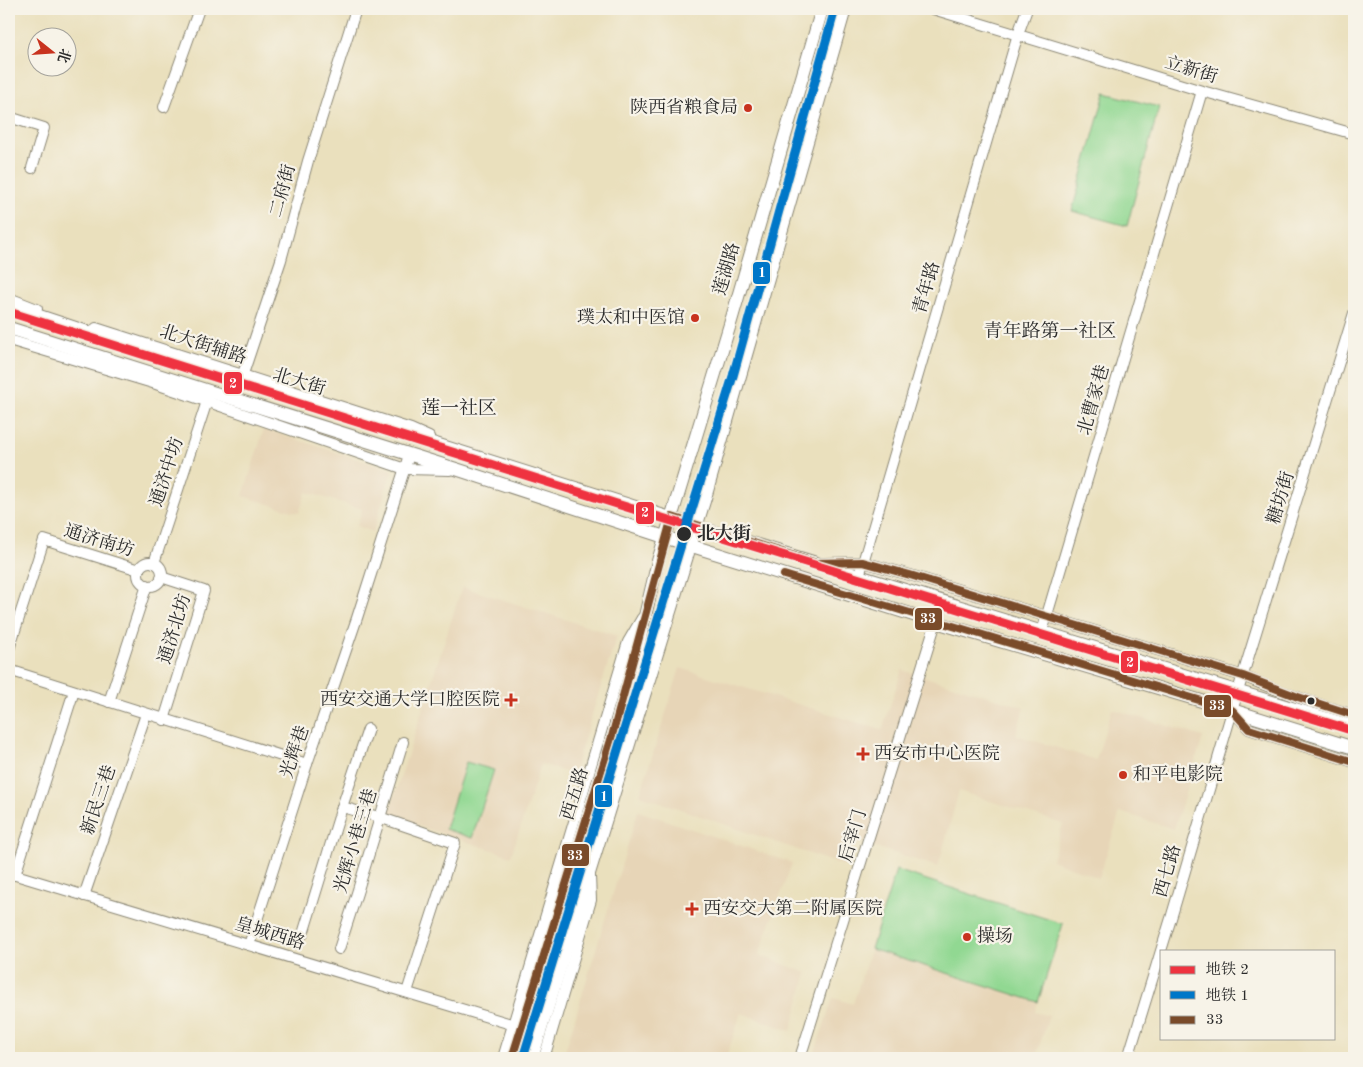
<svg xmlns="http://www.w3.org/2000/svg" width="1363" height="1067" viewBox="0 0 1363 1067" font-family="'Old Standard TT','Noto Serif SC',serif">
	<rect width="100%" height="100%" fill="#f7f3e8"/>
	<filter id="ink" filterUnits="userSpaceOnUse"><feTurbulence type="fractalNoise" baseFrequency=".02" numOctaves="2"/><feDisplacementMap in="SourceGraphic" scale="10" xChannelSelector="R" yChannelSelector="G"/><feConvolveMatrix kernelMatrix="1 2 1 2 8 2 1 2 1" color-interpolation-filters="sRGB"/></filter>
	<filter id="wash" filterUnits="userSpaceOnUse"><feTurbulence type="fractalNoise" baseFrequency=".0096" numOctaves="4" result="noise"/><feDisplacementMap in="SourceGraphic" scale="20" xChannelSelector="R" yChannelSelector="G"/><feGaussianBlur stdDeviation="1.12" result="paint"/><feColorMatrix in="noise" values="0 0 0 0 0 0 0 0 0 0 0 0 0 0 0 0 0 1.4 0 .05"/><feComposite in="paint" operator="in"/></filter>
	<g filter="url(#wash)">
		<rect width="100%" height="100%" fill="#eae0bd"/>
		<!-- built -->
		<g fill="#e7d5b7">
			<path d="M 264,429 L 392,470 L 373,532 L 357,526 L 362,509 L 306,492 L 299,513 L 243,496 Z"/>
			<path d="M 462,587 L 617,636 L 573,774 L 541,764 L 511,856 L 388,816 Z"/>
			<path d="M 680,668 L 882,730 L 902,670 L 1024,707 L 1016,735 L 1096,760 L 1112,709 L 1203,737 L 1174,829 L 1120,812 L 1099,878 L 1052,860 L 1063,824 L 959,791 L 938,867 L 853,840 L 844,866 L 640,795 Z"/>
			<path d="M 638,811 L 792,863 L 759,955 L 807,973 L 791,1031 L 741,1013 L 726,1058 L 563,1058 Z"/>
			<path d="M 896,870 L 1063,924 L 1035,1012 L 1049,1016 L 1037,1053 L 1053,1058 L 813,1058 L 833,998 L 853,1004 Z"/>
		</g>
		<!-- green -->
		<g fill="#91d892" stroke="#5e825e">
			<path d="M 1105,93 L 1159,107 L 1127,226 L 1072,211 Z"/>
			<path d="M 466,762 L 494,770 L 472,838 L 445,829 Z"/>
			<path d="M 896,870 L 1063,924 L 1038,1002 L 871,949 Z"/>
		</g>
	</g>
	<g filter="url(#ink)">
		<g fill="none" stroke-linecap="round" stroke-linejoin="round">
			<defs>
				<g id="minor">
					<path d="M 933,9 L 1202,91 L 1354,134"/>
					<path d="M 164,107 L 199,9"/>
					<path d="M 9,117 L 44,128 L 32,168"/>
					<path d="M 9,298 L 37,309"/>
					<path d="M 96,328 L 411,429 L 429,437"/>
					<path d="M 9,340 L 156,384 L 405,469 L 450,470"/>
					<path d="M 241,380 L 281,260 L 308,161 L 356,9"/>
					<circle cx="150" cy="574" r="12"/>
					<path d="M 154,563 L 209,395"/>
					<path d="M 824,563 L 863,562 L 910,575 L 1243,676 C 1279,692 1316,704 1354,715"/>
					<path d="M 859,576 L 1018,34 L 1027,9"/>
					<path d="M 161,577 L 204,591 L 164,720"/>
					<path d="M 1042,632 L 1202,91"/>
					<path d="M 9,649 L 44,540 L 139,570"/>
					<path d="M 9,670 L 307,764"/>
					<path d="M 109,702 L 147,585"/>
					<path d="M 1233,711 L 1249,729 L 1354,762"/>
					<path d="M 342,807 L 379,817 L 455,843 L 407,992"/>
					<path d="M 9,873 L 521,1027"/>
					<path d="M 15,875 L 74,691"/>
					<path d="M 84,896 L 146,714"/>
					<path d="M 303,934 L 342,807 L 368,729"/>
					<path d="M 249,945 L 307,764 L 357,618 L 409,455"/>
					<path d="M 339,949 L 357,893 L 403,742"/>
					<path d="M 503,1058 L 628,642 L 642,618"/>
					<path d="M 544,1058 L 591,900 L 590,876"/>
					<path d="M 800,1058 L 936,622"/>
					<path d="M 1128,1058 L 1172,915 L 1238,691 L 1354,313"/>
				</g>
				<g id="major">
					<path d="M 9,306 L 211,373 L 721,534 L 1354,727"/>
					<path d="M 9,328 L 459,470 L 689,545 L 936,622 L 1232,710 L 1354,748"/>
					<path d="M 512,1058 L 611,741 L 636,654 L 658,561 L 731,321 L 822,9"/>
					<path d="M 532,1058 L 705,498 L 845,9"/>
				</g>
			</defs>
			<!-- minor casing -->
			<use href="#minor" stroke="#8a8674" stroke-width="12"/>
			<!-- major casing -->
			<use href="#major" stroke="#8a8674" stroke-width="14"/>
			<!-- minor -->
			<use href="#minor" stroke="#fff" stroke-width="10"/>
			<!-- major -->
			<use href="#major" stroke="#fff" stroke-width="12"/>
			<defs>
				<g id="bus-1">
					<path d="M 784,575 L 1232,710 L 1249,729 L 1354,762"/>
					<path d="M 512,1058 L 611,740 L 672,517 L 817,563 L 863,562 L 910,575 L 1243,676 L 1298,697 L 1354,715"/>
				</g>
			</defs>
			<!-- bus-1 casing -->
			<use href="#bus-1" stroke="#f7f3e8" stroke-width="11"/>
			<!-- bus-1 -->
			<use href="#bus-1" stroke="#7a4b2a" stroke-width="8"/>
			<defs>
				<path id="metro-1" d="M 9,312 L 620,505 L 1354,731"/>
				<path id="metro-2" d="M 523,1058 L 733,376 L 835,9"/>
			</defs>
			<!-- metro-1 casing -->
			<use href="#metro-1" stroke="#f7f3e8" stroke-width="12"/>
			<!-- metro-2 casing -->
			<use href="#metro-2" stroke="#f7f3e8" stroke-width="12"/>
			<!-- metro-1 -->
			<use href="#metro-1" stroke="#ef3340" stroke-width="9"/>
			<!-- metro-2 -->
			<use href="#metro-2" stroke="#0077c8" stroke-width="9"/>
		</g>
	</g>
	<!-- markers -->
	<g fill="#c8321e" stroke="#f7f3e8" stroke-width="2">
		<circle cx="748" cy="108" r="5"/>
		<circle cx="695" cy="318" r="5"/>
		<path d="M508.5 692.5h5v5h5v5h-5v5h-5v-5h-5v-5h5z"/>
		<path d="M860.5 746.5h5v5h5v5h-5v5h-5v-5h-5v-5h5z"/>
		<circle cx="1123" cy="775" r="5"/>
		<path d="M689.5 901.5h5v5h5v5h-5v5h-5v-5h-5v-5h5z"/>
		<circle cx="967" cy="937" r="5"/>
	</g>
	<g fill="#2b2b2b" stroke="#f7f3e8" stroke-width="2">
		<circle cx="684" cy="534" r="8"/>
		<circle cx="1311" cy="701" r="4.5"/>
	</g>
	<g text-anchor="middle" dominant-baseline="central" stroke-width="4.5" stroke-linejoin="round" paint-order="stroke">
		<!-- street labels -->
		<g font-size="18" fill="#2b2b2b" stroke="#f7f3e8">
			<text transform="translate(1191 70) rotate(17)">立新街</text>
			<text transform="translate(283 191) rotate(-75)">二府街</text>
			<text transform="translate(727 269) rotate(-74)">莲湖路</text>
			<text transform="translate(927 288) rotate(-74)">青年路</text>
			<text transform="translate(203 345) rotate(18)">北大街辅路</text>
			<text transform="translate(299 382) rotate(17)">北大街</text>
			<text transform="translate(1094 400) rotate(-74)">北曹家巷</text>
			<text transform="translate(167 472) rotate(-72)">通济中坊</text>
			<text transform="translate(1281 498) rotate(-73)">糖坊街</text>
			<text transform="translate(99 541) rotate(17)">通济南坊</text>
			<text transform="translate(175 629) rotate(-73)">通济北坊</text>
			<text transform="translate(295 752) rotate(-71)">光辉巷</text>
			<text transform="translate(575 794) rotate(-73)">西五路</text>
			<text transform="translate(99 800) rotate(-71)">新民三巷</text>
			<text transform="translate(853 836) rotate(-73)">后宰门</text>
			<text transform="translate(356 841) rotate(-73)">光辉小巷三巷</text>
			<text transform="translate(1168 871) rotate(-74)">西七路</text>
			<text transform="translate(270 934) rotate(17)">皇城西路</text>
		</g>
		<!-- poi labels -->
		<g font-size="18" fill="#2b2b2b" stroke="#f7f3e8" text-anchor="start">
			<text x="738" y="108" text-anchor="end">陕西省粮食局</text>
			<text x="685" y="318" text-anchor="end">璞太和中医馆</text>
			<text x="500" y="700" text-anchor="end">西安交通大学口腔医院</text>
			<text x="874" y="754">西安市中心医院</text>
			<text x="1133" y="775">和平电影院</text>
			<text x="703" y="909">西安交大第二附属医院</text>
			<text x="977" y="937">操场</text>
		</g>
		<!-- stop labels -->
		<g font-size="18" font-weight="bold" fill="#2b2b2b" stroke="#f7f3e8" text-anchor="start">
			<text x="697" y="534">北大街</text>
		</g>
		<!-- neighbourhood labels -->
		<g font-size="19" fill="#2b2b2b" stroke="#f7f3e8">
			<text x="1050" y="332">青年路第一社区</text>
			<text x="459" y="409">莲一社区</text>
		</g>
	</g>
	<g stroke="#f7f3e8" stroke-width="2">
		<rect x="752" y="261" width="19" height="24" rx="5" fill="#0077c8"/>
		<rect x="223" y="371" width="20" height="24" rx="5" fill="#ef3340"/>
		<rect x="635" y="501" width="20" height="24" rx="5" fill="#ef3340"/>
		<rect x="914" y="607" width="29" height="24" rx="5" fill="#7a4b2a"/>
		<rect x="1120" y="650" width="19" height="24" rx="5" fill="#ef3340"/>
		<rect x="1203" y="694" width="29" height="24" rx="5" fill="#7a4b2a"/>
		<rect x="594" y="784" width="19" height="24" rx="5" fill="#0077c8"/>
		<rect x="561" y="843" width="29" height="24" rx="5" fill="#7a4b2a"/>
	</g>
	<g font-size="14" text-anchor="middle" font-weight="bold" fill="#fff">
		<text x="762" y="277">1</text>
		<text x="233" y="388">2</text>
		<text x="645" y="517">2</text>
		<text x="928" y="623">33</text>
		<text x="1130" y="667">2</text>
		<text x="1217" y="710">33</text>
		<text x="604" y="801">1</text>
		<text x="575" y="860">33</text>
	</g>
	<!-- margin -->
	<rect width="1363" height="1067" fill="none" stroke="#f7f3e8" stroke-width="30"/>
	<!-- legend -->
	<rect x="1160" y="950" width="175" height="90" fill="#f7f3e8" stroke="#a5a39c"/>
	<rect x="1170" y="966" width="25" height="8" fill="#ef3340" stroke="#a5a39c"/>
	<text x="1206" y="974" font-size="15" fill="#2b2b2b">地铁 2</text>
	<rect x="1170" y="991" width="25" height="8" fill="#0077c8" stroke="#a5a39c"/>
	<text x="1206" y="1000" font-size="15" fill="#2b2b2b">地铁 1</text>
	<rect x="1170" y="1016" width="25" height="8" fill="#7a4b2a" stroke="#a5a39c"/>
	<text x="1206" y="1024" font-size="15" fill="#2b2b2b">33</text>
	<!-- north arrow -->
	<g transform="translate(52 52) rotate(107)"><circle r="24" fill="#f7f3e8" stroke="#a5a39c"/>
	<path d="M0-4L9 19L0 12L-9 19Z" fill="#c8321e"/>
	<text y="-8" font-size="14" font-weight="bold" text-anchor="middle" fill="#2b2b2b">北</text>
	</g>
</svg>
